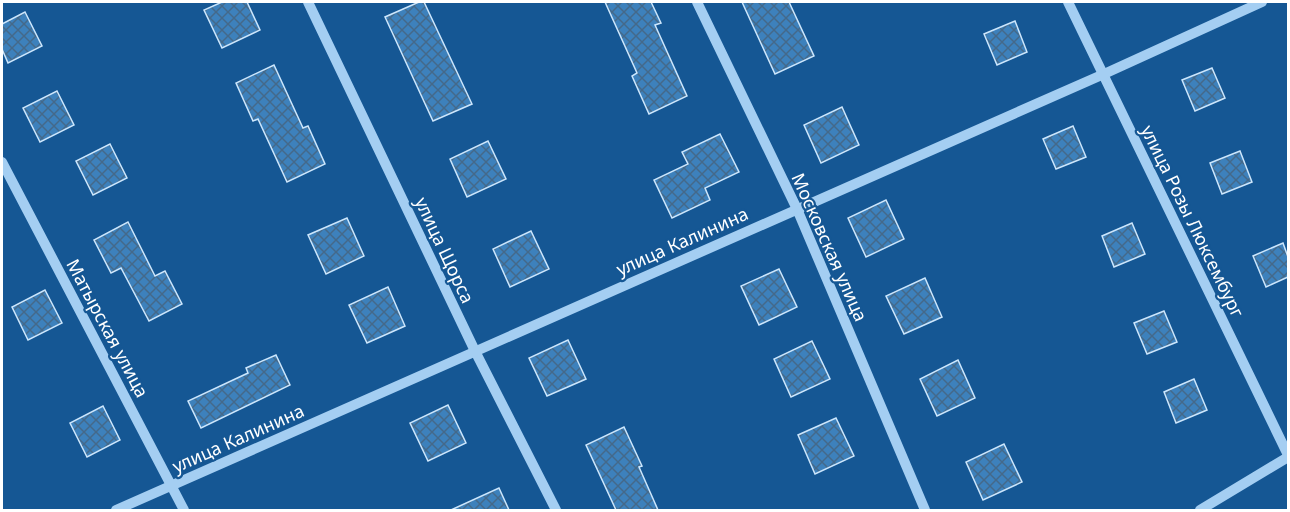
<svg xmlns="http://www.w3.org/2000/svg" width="1290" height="512" viewBox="0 0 1290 512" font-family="'Noto Sans',sans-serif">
	<defs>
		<pattern id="building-cross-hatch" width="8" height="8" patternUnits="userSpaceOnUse" patternTransform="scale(1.5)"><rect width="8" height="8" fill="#3d81bc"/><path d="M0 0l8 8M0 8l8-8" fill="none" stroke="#44698a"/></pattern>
	</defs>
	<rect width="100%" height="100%" fill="#155794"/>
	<!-- building -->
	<g fill="url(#building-cross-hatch)" stroke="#cce6fc" stroke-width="1.5">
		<path d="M 222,2 L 247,2 L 260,30 L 222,48 L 204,10 Z"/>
		<path d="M 419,2 L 424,2 L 472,104 L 433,121 L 385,17 Z"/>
		<path d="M 605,2 L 651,2 L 661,23 L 655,25 L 687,96 L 649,114 L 632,76 L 637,73 Z"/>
		<path d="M 742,2 L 789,2 L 814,56 L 775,74 Z"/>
		<path d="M 25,12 L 42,46 L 8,63 L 2,49 L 2,24 Z"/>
		<path d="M 1015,21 L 1027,52 L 997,65 L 984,34 Z"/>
		<path d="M 274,65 L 303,128 L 308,126 L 325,164 L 287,182 L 258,119 L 253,121 L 236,83 Z"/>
		<path d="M 1212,68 L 1225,98 L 1195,111 L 1182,80 Z"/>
		<path d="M 57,91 L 74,125 L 40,142 L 23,108 Z"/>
		<path d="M 842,107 L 859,145 L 821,163 L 804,125 Z"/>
		<path d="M 1073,126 L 1086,157 L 1056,169 L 1043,139 Z"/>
		<path d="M 720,134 L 739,172 L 705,188 L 710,200 L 672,218 L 654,180 L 688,164 L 682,152 Z"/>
		<path d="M 488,141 L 506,179 L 467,197 L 450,159 Z"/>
		<path d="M 110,144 L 127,178 L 93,195 L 76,161 Z"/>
		<path d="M 1240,151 L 1252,182 L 1222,194 L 1210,163 Z"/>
		<path d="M 886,200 L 904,239 L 866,257 L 848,218 Z"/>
		<path d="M 347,218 L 364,256 L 326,274 L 308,235 Z"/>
		<path d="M 128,222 L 155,276 L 165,271 L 182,304 L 149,321 L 121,268 L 111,273 L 94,240 Z"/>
		<path d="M 1132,223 L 1145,254 L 1114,267 L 1102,236 Z"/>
		<path d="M 531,231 L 549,269 L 510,287 L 493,249 Z"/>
		<path d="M 1283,243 L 1288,257 L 1288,277 L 1266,287 L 1253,256 Z"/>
		<path d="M 779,269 L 797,307 L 759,325 L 741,286 Z"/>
		<path d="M 925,278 L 942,317 L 904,334 L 886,296 Z"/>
		<path d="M 388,287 L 405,326 L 367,343 L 349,305 Z"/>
		<path d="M 45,290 L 62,323 L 28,340 L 12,307 Z"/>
		<path d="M 1164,311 L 1177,342 L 1147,354 L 1134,323 Z"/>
		<path d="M 568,340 L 586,379 L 547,396 L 529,358 Z"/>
		<path d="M 812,341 L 830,379 L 791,397 L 774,359 Z"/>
		<path d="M 276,355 L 290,385 L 201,428 L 188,401 L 248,373 L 246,368 Z"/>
		<path d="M 958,360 L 975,398 L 937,416 L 920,379 Z"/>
		<path d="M 1194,379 L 1207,410 L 1176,423 L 1164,392 Z"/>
		<path d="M 448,405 L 466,443 L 428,461 L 410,423 Z"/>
		<path d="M 103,406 L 120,440 L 87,457 L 70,423 Z"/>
		<path d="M 836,418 L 854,456 L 815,474 L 798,435 Z"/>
		<path d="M 624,427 L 642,466 L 639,467 L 658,510 L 616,510 L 586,445 Z"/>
		<path d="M 1004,444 L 1022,482 L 983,500 L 966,462 Z"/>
		<path d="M 499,488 L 509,510 L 451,510 Z"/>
	</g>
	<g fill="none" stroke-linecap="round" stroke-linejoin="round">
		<!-- minor -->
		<g stroke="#a4cef2" stroke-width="10">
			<path d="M 308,2 L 475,351 L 556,510"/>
			<path d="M 697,2 L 797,209 L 925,510"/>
			<path d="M 1068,2 L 1288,455"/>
			<path d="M 2,162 L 184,510"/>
			<path d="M 116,510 L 1104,74 L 1262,2"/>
			<path d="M 1200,510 L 1288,457"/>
		</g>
	</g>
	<g text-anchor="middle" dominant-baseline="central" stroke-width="4.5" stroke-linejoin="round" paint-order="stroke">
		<!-- street labels -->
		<g font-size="18" fill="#fff" stroke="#155794">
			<text transform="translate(1193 221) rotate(64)">улица Розы Люксембург</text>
			<text transform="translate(682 241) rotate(-24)">улица Калинина</text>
			<text transform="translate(830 247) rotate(66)">Московская улица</text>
			<text transform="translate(445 250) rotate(65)">улица Щорса</text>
			<text transform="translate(108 328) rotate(62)">Матырская улица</text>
			<text transform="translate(238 438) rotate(-24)">улица Калинина</text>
		</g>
	</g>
	<!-- border -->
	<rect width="1290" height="512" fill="none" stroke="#ffffff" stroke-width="6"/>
</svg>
